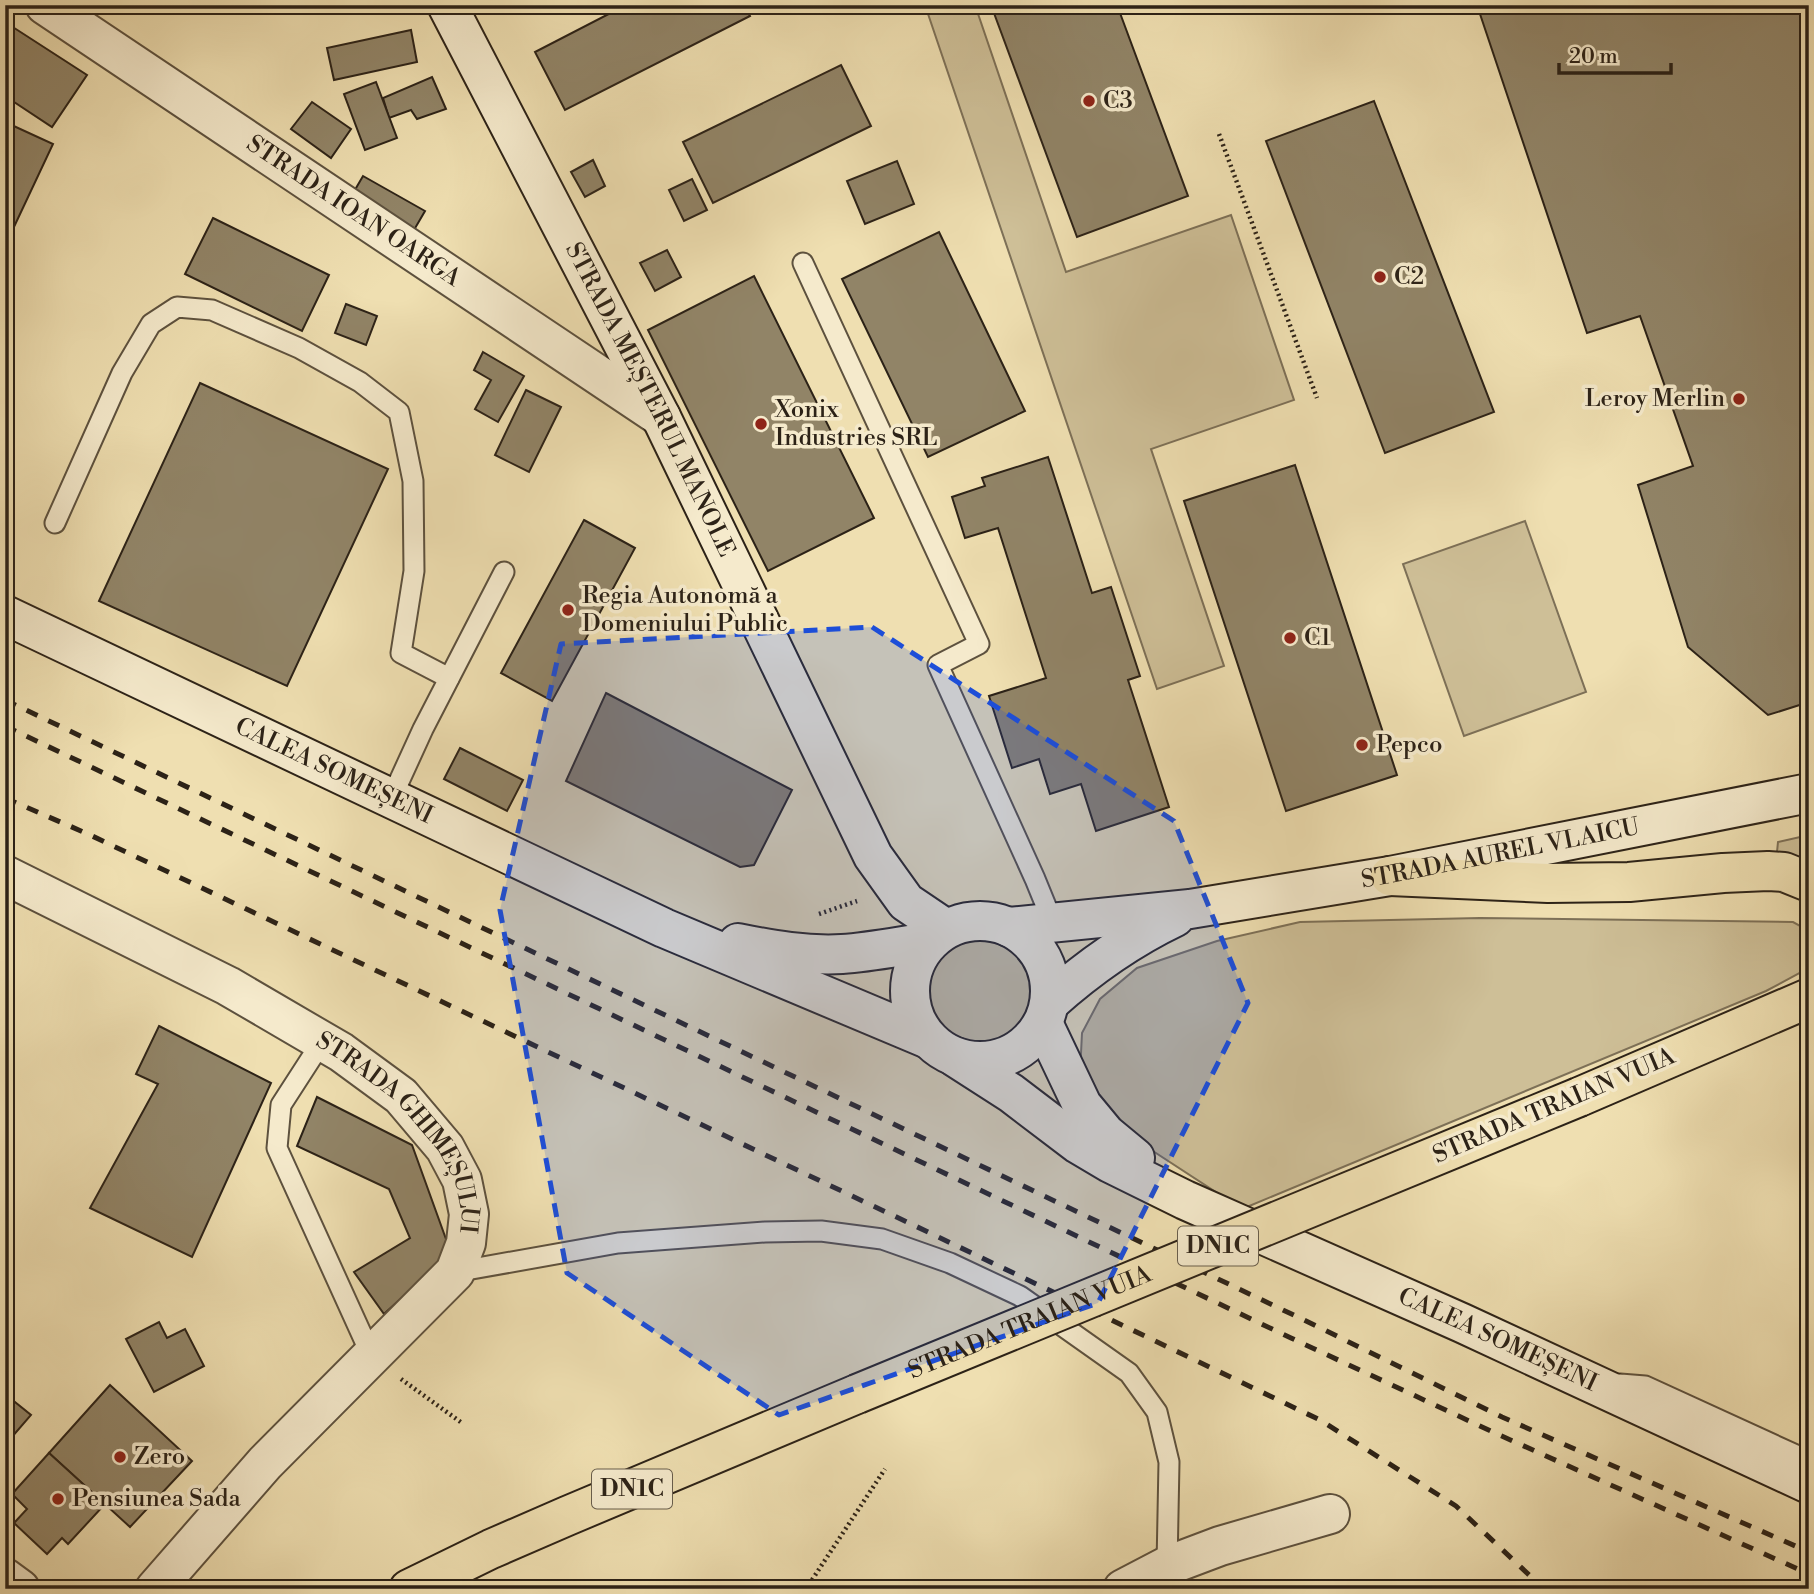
<svg xmlns="http://www.w3.org/2000/svg" width="1814" height="1594" viewBox="0 0 1814 1594" font-family="'Libre Bodoni',serif">
	<rect width="100%" height="100%" fill="#efdfb1"/>
	<filter id="stains"><feTurbulence type="fractalNoise" baseFrequency=".00286" numOctaves="4"/><feColorMatrix values="0 0 0 0 .2 0 0 0 0 .09 0 0 0 0 .02 0 0 0 .5 -.17"/></filter>
	<radialGradient id="worn" r=".72"><stop offset=".6" stop-color="#630" stop-opacity="0"/><stop offset="1" stop-color="#630" stop-opacity=".3"/></radialGradient>
	<!-- green -->
	<g fill="#cebf97" stroke="#7d7057" stroke-width="2">
		<path d="M 925,5 L 975,5 L 1066,272 L 1231,215 L 1294,400 L 1151,449 L 1224,666 L 1157,689 Z"/>
		<path d="M 1525,521 L 1586,692 L 1464,736 L 1403,564 Z"/>
		<path d="M 1809,835 L 1809,869 L 1777,852 L 1778,842 Z"/>
		<path d="M 1480,918 L 1793,922 L 1804,928 L 1809,934 L 1809,968 L 1766,991 L 1242,1209 L 1136,1140 L 1106,1113 L 1080,1074 L 1082,1033 L 1100,999 L 1137,968 L 1217,941 L 1300,922 Z"/>
		<circle cx="979" cy="992" r="58"/>
	</g>
	<!-- building -->
	<g fill="#918467" stroke="#2c2217" stroke-width="2">
		<path d="M 626,5 L 744,5 L 750,16 L 565,110 L 535,52 Z"/>
		<path d="M 991,5 L 1117,5 L 1188,196 L 1077,237 Z"/>
		<path d="M 1477,5 L 1809,5 L 1809,702 L 1768,715 L 1688,647 L 1638,485 L 1693,466 L 1640,316 L 1587,333 Z"/>
		<path d="M 5,22 L 87,75 L 52,127 L 5,96 Z"/>
		<path d="M 411,30 L 417,62 L 334,80 L 327,48 Z"/>
		<path d="M 841,65 L 871,126 L 713,203 L 683,142 Z"/>
		<path d="M 432,77 L 446,109 L 417,119 L 411,110 L 389,118 L 383,98 Z"/>
		<path d="M 376,82 L 397,138 L 365,150 L 344,94 Z"/>
		<path d="M 1374,101 L 1494,412 L 1385,453 L 1266,141 Z"/>
		<path d="M 312,102 L 351,129 L 331,158 L 291,129 Z"/>
		<path d="M 5,122 L 53,144 L 5,246 Z"/>
		<path d="M 593,160 L 605,186 L 585,197 L 571,172 Z"/>
		<path d="M 897,161 L 914,204 L 865,224 L 847,181 Z"/>
		<path d="M 363,176 L 425,211 L 414,230 L 352,195 Z"/>
		<path d="M 692,179 L 707,210 L 684,221 L 669,190 Z"/>
		<path d="M 213,218 L 329,275 L 302,331 L 185,274 Z"/>
		<path d="M 939,232 L 1025,411 L 928,457 L 842,279 Z"/>
		<path d="M 667,250 L 681,277 L 655,291 L 640,263 Z"/>
		<path d="M 754,276 L 874,518 L 768,571 L 648,330 Z"/>
		<path d="M 346,304 L 377,316 L 366,345 L 335,333 Z"/>
		<path d="M 483,352 L 524,376 L 498,422 L 475,409 L 491,380 L 474,370 Z"/>
		<path d="M 200,383 L 388,469 L 287,686 L 99,601 Z"/>
		<path d="M 526,390 L 561,407 L 529,472 L 495,455 Z"/>
		<path d="M 1048,457 L 1092,593 L 1111,587 L 1140,676 L 1128,680 L 1169,807 L 1096,831 L 1081,784 L 1050,794 L 1039,759 L 1012,768 L 989,696 L 1046,678 L 998,528 L 965,538 L 952,497 L 985,486 L 982,478 Z"/>
		<path d="M 1295,465 L 1397,775 L 1286,811 L 1184,501 Z"/>
		<path d="M 584,520 L 635,548 L 552,701 L 501,673 Z"/>
		<path d="M 606,693 L 792,790 L 754,865 L 740,867 L 566,781 Z"/>
		<path d="M 460,748 L 523,780 L 507,811 L 444,779 Z"/>
		<path d="M 159,1026 L 271,1083 L 192,1257 L 90,1208 L 158,1084 L 136,1074 Z"/>
		<path d="M 317,1097 L 412,1145 L 451,1253 L 384,1314 L 354,1272 L 410,1238 L 389,1189 L 297,1146 Z"/>
		<path d="M 5,1311 L 13,1317 L 5,1327 Z"/>
		<path d="M 159,1322 L 167,1338 L 185,1329 L 204,1366 L 154,1392 L 126,1339 Z"/>
		<path d="M 110,1385 L 192,1461 L 130,1527 L 49,1453 Z"/>
		<path d="M 5,1394 L 31,1415 L 5,1445 Z"/>
		<path d="M 49,1453 L 105,1504 L 68,1544 L 62,1538 L 47,1554 L 14,1523 L 27,1509 L 12,1494 Z"/>
	</g>
	<g fill="none" stroke-linecap="round" stroke-linejoin="round">
		<defs>
			<g id="lane">
				<path d="M 803,263 L 979,644 L 938,665 L 1035,879 L 1053,923"/>
				<path d="M 55,523 L 122,373 L 151,324 L 177,307 L 212,310 L 299,348 L 360,382 L 399,412 L 413,481 L 414,571 L 401,653 L 449,678"/>
				<path d="M 391,799 L 423,729 L 504,572"/>
				<path d="M 323,1040 L 281,1105 L 277,1148 L 372,1357"/>
				<path d="M 455,1272 L 618,1243 L 765,1232 L 821,1231 L 882,1239 L 950,1263 L 1020,1296 L 1129,1373 L 1157,1412 L 1169,1462 L 1167,1566"/>
				<path d="M 1620,1384 L 1645,1386 L 1809,1461"/>
			</g>
			<g id="street">
				<path id="s1" d="M 45,5 L 661,417"/>
				<path id="s2" d="M 5,875 L 228,986 L 341,1052 L 401,1096 L 445,1148 L 462,1180 L 469,1214 L 466,1243 L 455,1272 L 265,1463 L 155,1589"/>
				<path d="M 5,1578 L 20,1589"/>
				<path d="M 1123,1589 L 1167,1566 L 1220,1546 L 1330,1514"/>
			</g>
			<g id="secondary">
				<path id="s3" d="M 447,5 L 661,417 L 873,856 L 906,902 L 946,929"/>
				<path id="s4" d="M 5,615 L 664,928 L 928,1039"/>
				<circle cx="980" cy="991" r="70"/>
				<path id="s5" d="M 1009,927 L 1190,909 L 1390,876 L 1809,793"/>
				<path d="M 738,943 C 772,950 807,956 842,954 C 871,952 900,946 929,942"/>
				<path d="M 1050,1002 C 1088,968 1129,939 1175,917"/>
				<path d="M 1043,1023 L 1082,1105 L 1106,1134 L 1135,1158"/>
				<path id="s6" d="M 955,1057 L 1011,1093 L 1078,1144 L 1110,1163 L 1185,1200 L 1462,1323 L 1809,1484"/>
			</g>
			<g id="primary">
				<path d="M 1390,876 L 1548,883 L 1629,882 L 1723,873 L 1768,871 L 1784,872 L 1809,882"/>
				<path d="M 1579,1097 L 1809,998"/>
				<path d="M 409,1589 L 491,1549 L 567,1516 L 857,1394"/>
			</g>
		</defs>
		<!-- lane casing -->
		<use href="#lane" stroke="#5d513e" stroke-width="23"/>
		<!-- street casing -->
		<use href="#street" stroke="#5d513e" stroke-width="42"/>
		<!-- secondary casing -->
		<use href="#secondary" stroke="#2c2217" stroke-width="42"/>
		<!-- primary casing -->
		<use href="#primary" stroke="#2c2217" stroke-width="42"/>
		<!-- path -->
		<g stroke="#2c2217" stroke-width="4.5" stroke-dasharray="2 3.5" stroke-linecap="butt">
			<path d="M 1219,134 L 1317,398"/>
			<path d="M 819,914 L 857,901"/>
			<path d="M 401,1379 L 462,1423"/>
			<path d="M 806,1589 L 885,1469"/>
		</g>
		<!-- lane -->
		<use href="#lane" stroke="#f5eacc" stroke-width="19"/>
		<!-- street -->
		<use href="#street" stroke="#f5eacc" stroke-width="38"/>
		<!-- secondary -->
		<use href="#secondary" stroke="#f5eacc" stroke-width="38"/>
		<!-- primary -->
		<use href="#primary" stroke="#efdfb1" stroke-width="38"/>
		<!-- rail -->
		<g stroke="#2c2217" stroke-width="5" stroke-dasharray="12 12" stroke-linecap="butt">
			<path d="M 5,700 L 1304,1320 L 1502,1417 L 1809,1552"/>
			<path d="M 5,726 L 1291,1338 L 1495,1433 L 1809,1574"/>
			<path d="M 5,798 L 88,834 L 907,1222 L 1320,1420 L 1456,1506 L 1544,1589"/>
		</g>
		<defs>
			<g id="primary-bridge">
				<path id="s7" d="M 857,1394 L 1579,1097"/>
			</g>
		</defs>
		<!-- primary-bridge casing -->
		<use href="#primary-bridge" stroke="#2c2217" stroke-width="42" stroke-linecap="butt"/>
		<!-- primary-bridge -->
		<use href="#primary-bridge" stroke="#efdfb1" stroke-width="38"/>
	</g>
	<!-- marked area -->
	<path fill="#1d4ed8" fill-opacity="0.2" stroke="#1d4ed8" stroke-width="5" stroke-dasharray="14 9" stroke-linejoin="round" d="M 872,627 L 1174,821 L 1248,1003 L 1098,1303 L 779,1415 L 567,1273 L 500,910 L 561,644 Z"/>
	<!-- markers -->
	<g fill="#8f2418" stroke="#f5eacc" stroke-width="2.5">
		<circle cx="1089" cy="101" r="7"/>
		<circle cx="1380" cy="277" r="7"/>
		<circle cx="1739" cy="399" r="7"/>
		<circle cx="761" cy="424" r="7"/>
		<circle cx="568" cy="610" r="7"/>
		<circle cx="1290" cy="638" r="7"/>
		<circle cx="1362" cy="745" r="7"/>
		<circle cx="120" cy="1457" r="7"/>
		<circle cx="58" cy="1499" r="7"/>
	</g>
	<g text-anchor="middle" dominant-baseline="central" stroke-width="7" stroke-linejoin="round" paint-order="stroke">
		<!-- shield labels -->
		<g fill="#f5eacc" stroke="#685e4d" stroke-width="2">
			<rect x="1178" y="1226.5" width="80" height="39" rx="5"/>
			<rect x="592" y="1469.5" width="80" height="39" rx="5"/>
		</g>
		<g font-size="23" font-weight="bold" fill="#2c2217">
			<text x="1218" y="1246">DN1C</text>
			<text x="632" y="1489">DN1C</text>
		</g>
		<!-- poi labels -->
		<g font-size="24" fill="#2c2217" stroke="#f5eacc" text-anchor="start">
			<text x="1103" y="101">C3</text>
			<text x="1394" y="277">C2</text>
			<text x="1725" y="399" text-anchor="end">Leroy Merlin</text>
			<text x="775" y="410">Xonix<tspan x="775" dy="28">Industries SRL</tspan></text>
			<text x="582" y="596">Regia Autonomă a<tspan x="582" dy="28">Domeniului Public</tspan></text>
			<text x="1304" y="638">C1</text>
			<text x="1376" y="745">Pepco</text>
			<text x="134" y="1457">Zero</text>
			<text x="72" y="1499">Pensiunea Sada</text>
		</g>
		<!-- street labels -->
		<g font-size="24" fill="#2c2217" stroke="#f5eacc">
			<text stroke="none"><textPath href="#s1" startOffset="371">STRADA IOAN OARGA</textPath></text>
			<text stroke="none"><textPath href="#s3" startOffset="444">STRADA MEȘTERUL MANOLE</textPath></text>
			<text stroke="none"><textPath href="#s4" startOffset="364">CALEA SOMEȘENI</textPath></text>
			<text stroke="none"><textPath href="#s5" startOffset="497">STRADA AUREL VLAICU</textPath></text>
			<text transform="translate(1554 1106) rotate(-23)">STRADA TRAIAN VUIA</text>
			<text stroke="none"><textPath href="#s2" startOffset="483">STRADA GHIMEȘULUI</textPath></text>
			<text stroke="none"><textPath href="#s7" startOffset="187">STRADA TRAIAN VUIA</textPath></text>
			<text stroke="none"><textPath href="#s6" startOffset="614">CALEA SOMEȘENI</textPath></text>
		</g>
	</g>
	<!-- margin -->
	<rect width="1814" height="1594" fill="none" stroke="#efdfb1" stroke-width="28"/>
	<rect x="7" y="7" width="1800" height="1580" fill="none" stroke="#2c2217" stroke-width="3.5"/>
	<rect x="14" y="14" width="1786" height="1566" fill="none" stroke="#2c2217" stroke-width="2"/>
	<!-- scale -->
	<path d="M1559 63v10h112v-10" fill="none" stroke="#2c2217" stroke-width="3.5"/>
	<text x="1569" y="63" font-size="21" fill="#2c2217" stroke="#f5eacc" stroke-width="5" paint-order="stroke">20 m</text>
	<rect width="100%" height="100%" filter="url(#stains)"/>
	<rect width="100%" height="100%" fill="url(#worn)"/>
</svg>
